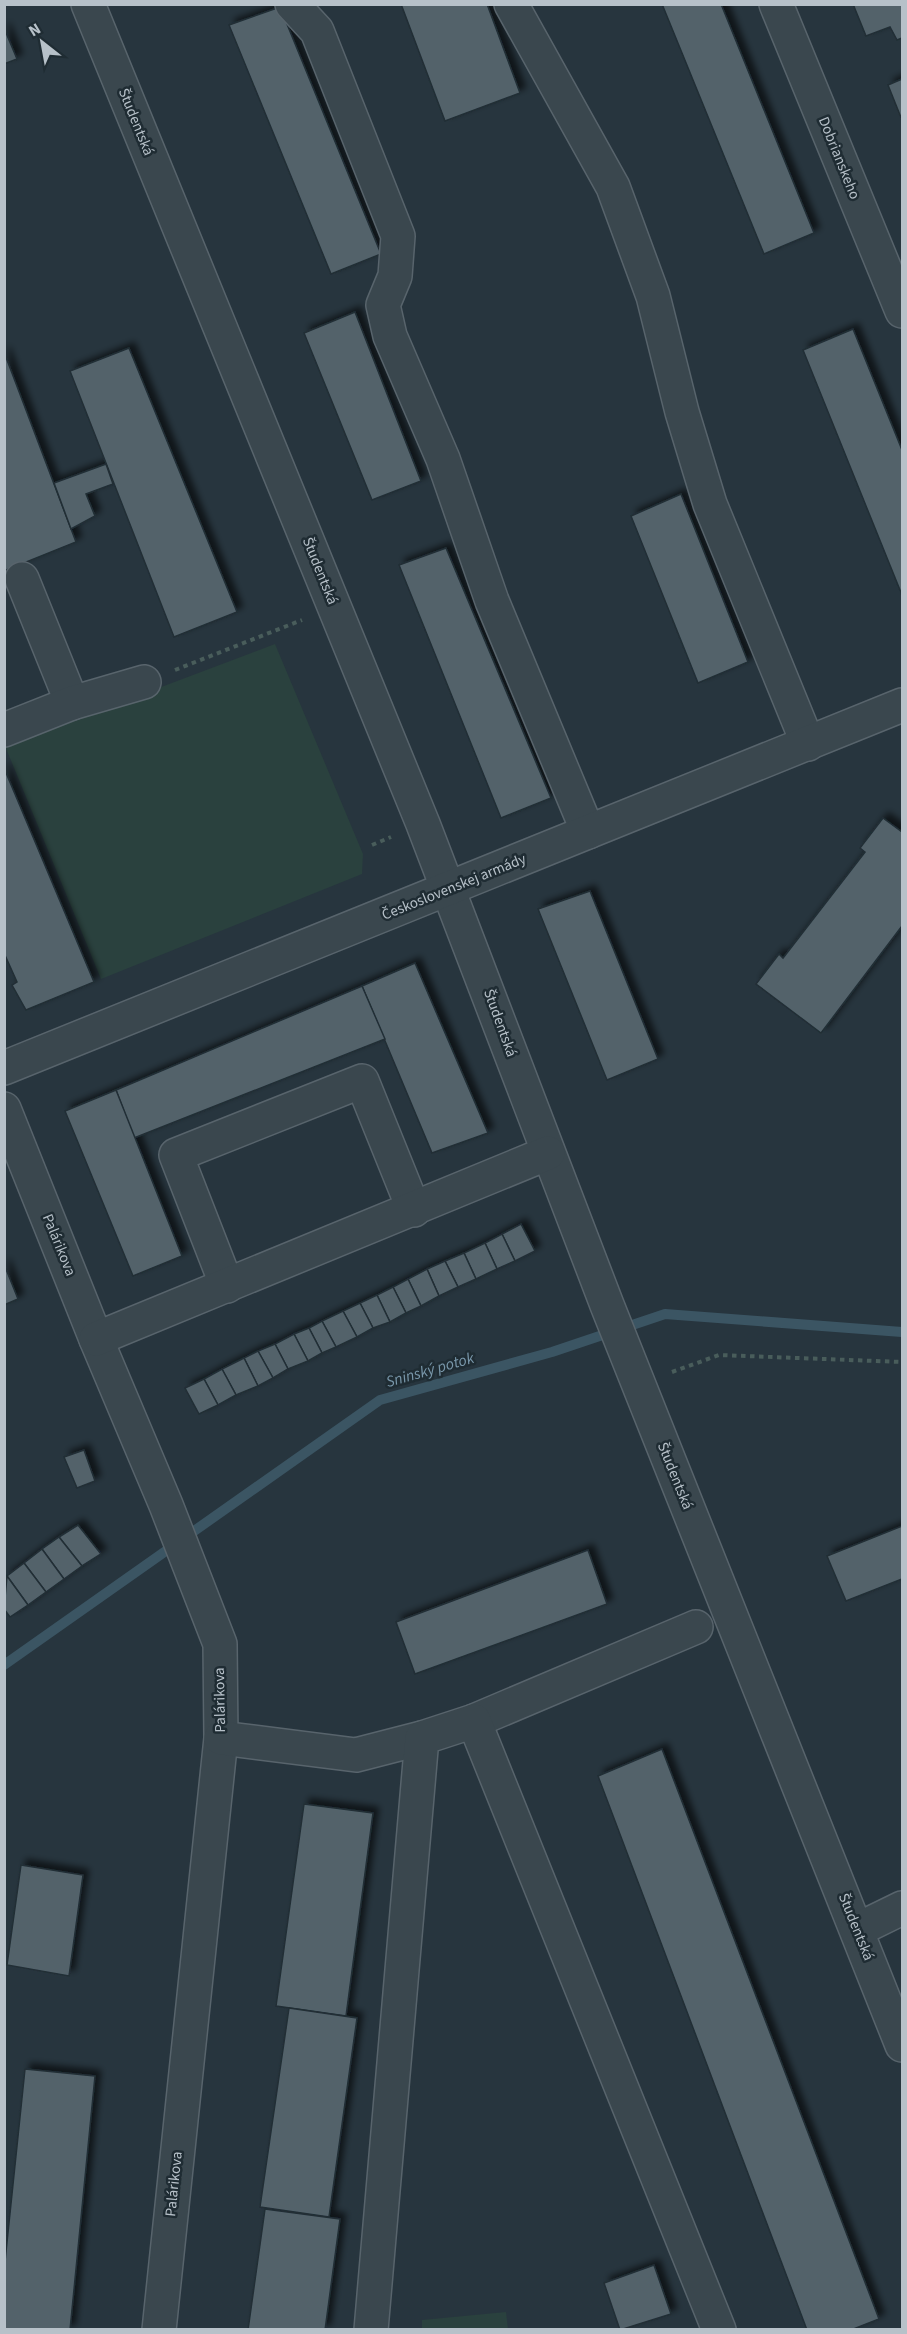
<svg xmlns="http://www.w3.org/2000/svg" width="907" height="2334" viewBox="0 0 907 2334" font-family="'Source Sans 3',sans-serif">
	<defs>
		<filter id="shadow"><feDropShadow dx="5.5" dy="-5.5" stdDeviation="3" flood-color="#0009"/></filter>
	</defs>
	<rect width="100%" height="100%" fill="#27353e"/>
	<!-- green -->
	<g fill="#2a413e">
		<path d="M 275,644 L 363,854 L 362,874 L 101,979 L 5,746 Z"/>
		<path d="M 506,2312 L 508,2329 L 422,2329 L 422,2320 Z"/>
	</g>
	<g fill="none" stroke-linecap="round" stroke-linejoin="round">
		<!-- stream -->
		<path stroke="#3b5563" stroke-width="10" d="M 4,1665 L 380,1400 L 552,1352 L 665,1314 L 902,1332"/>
	</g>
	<!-- building -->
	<g fill="#52626b" stroke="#212e35" stroke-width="1.5" filter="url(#shadow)">
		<path d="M 401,4 L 487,4 L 520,93 L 445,121 Z"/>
		<path d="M 662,4 L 721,4 L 814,233 L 764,254 Z"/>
		<path d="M 853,4 L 902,4 L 902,38 L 897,40 L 890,27 L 866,36 Z"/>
		<path d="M 280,7 L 381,254 L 331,274 L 229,25 Z"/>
		<path d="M 4,28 L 17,59 L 4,64 Z"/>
		<path d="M 902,79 L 902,120 L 888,85 Z"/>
		<path d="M 355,312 L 421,481 L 372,500 L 304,333 Z"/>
		<path d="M 853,329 L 902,450 L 902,595 L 803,350 Z"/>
		<path d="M 129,348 L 237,612 L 174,637 L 70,371 Z"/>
		<path d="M 4,352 L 76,542 L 4,571 Z"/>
		<path d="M 106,464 L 113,484 L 86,494 L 95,516 L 71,529 L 54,483 Z"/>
		<path d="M 681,494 L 748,662 L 698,683 L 631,516 Z"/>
		<path d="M 446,548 L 551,798 L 501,818 L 399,565 Z"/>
		<path d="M 4,768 L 94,982 L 26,1010 L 12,985 L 17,982 L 4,953 Z"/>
		<path d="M 883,818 L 902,832 L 902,926 L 821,1033 L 756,984 L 779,954 L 783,958 L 865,852 L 860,848 Z"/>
		<path d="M 590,891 L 658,1059 L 607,1080 L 538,909 Z"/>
		<path d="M 415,963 L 488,1133 L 432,1153 L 362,986 Z"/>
		<path d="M 362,986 L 385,1039 L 134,1138 L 116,1090 Z"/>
		<path d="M 116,1090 L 182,1256 L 133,1276 L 65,1111 Z"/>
		<path d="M 521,1224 L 535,1251 L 515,1261 L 502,1234 Z"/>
		<path d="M 502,1234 L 515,1261 L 497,1269 L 485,1243 Z"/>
		<path d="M 485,1243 L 497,1269 L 476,1279 L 464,1253 Z"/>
		<path d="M 464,1253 L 476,1279 L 458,1287 L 445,1261 Z"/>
		<path d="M 445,1261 L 458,1287 L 439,1296 L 427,1269 Z"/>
		<path d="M 4,1264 L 18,1299 L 4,1305 Z"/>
		<path d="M 427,1269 L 439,1296 L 421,1306 L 408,1279 Z"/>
		<path d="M 408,1279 L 421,1306 L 406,1313 L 393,1287 Z"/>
		<path d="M 393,1287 L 406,1313 L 390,1322 L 377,1295 Z"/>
		<path d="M 377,1295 L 390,1322 L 373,1328 L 360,1303 Z"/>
		<path d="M 360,1303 L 373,1328 L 357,1337 L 343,1311 Z"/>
		<path d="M 343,1311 L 357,1337 L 336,1347 L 322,1321 Z"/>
		<path d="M 322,1321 L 336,1347 L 322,1353 L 309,1328 Z"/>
		<path d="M 309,1328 L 322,1353 L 308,1361 L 294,1334 Z"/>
		<path d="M 294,1334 L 308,1361 L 288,1369 L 275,1344 Z"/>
		<path d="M 275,1344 L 288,1369 L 273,1378 L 258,1351 Z"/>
		<path d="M 258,1351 L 273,1378 L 258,1386 L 244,1358 Z"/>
		<path d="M 244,1358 L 258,1386 L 236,1395 L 222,1369 Z"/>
		<path d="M 222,1369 L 236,1395 L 218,1405 L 204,1379 Z"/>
		<path d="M 204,1379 L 218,1405 L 199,1414 L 185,1388 Z"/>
		<path d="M 84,1450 L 95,1481 L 77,1488 L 64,1457 Z"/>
		<path d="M 78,1525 L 101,1554 L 82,1566 L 59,1537 Z"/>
		<path d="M 902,1526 L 902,1579 L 846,1601 L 827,1556 Z"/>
		<path d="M 59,1537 L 82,1566 L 64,1579 L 42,1549 Z"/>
		<path d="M 42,1549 L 64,1579 L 46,1592 L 24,1563 Z"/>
		<path d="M 588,1550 L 607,1604 L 415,1674 L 396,1622 Z"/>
		<path d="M 24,1563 L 46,1592 L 28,1605 L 7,1576 Z"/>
		<path d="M 7,1576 L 28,1605 L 10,1617 L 4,1609 Z"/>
		<path d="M 662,1749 L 879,2319 L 851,2330 L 807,2330 L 598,1776 Z"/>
		<path d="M 304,1804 L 373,1813 L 346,2016 L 276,2006 Z"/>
		<path d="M 21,1865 L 83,1875 L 69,1976 L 7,1965 Z"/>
		<path d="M 289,2008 L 357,2018 L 329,2217 L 260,2207 Z"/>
		<path d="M 25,2069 L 95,2076 L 70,2330 L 4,2330 L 4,2271 Z"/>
		<path d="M 265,2209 L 340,2219 L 325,2330 L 248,2330 Z"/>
		<path d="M 654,2265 L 671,2314 L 620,2330 L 604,2283 Z"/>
	</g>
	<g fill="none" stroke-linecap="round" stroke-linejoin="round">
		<defs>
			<g id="minor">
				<path d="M 88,4 L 423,824 L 607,1305 L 902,2045"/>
				<path d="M 292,4 L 317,31 L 398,236 L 395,276 L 383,305 L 390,336 L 443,459 L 492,601 L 588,832"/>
				<path d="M 511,4 L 613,187 L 653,296 L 682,412 L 710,504 L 808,744"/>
				<path d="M 776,4 L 902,311"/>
				<path d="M 22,579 L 72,703"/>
				<path d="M 4,730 L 72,703 L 144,682"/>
				<path d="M 4,1068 L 902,705"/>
				<path d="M 4,1109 L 96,1339 L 166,1505 L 220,1644 L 221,1738 L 159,2330"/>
				<path d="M 227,1286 L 176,1155 L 362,1081 L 414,1210"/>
				<path d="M 96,1339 L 548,1153"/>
				<path d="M 474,1721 L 696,1627"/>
				<path d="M 221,1738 L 356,1755 L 422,1738"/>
				<path d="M 857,1930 L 902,1908"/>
				<path d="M 371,2330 L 422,1738 L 474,1721 L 719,2330"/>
			</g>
		</defs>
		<!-- minor casing -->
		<use href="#minor" stroke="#58646c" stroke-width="36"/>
		<!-- path -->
		<g stroke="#495d5b" stroke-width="4" stroke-dasharray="4.5 4.5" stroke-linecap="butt">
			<path d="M 175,670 L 302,620"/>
			<path d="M 372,845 L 391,837"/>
			<path d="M 672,1372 L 719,1355 L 902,1362"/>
		</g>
		<!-- minor -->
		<use href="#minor" stroke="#3a474e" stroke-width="33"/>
	</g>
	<g text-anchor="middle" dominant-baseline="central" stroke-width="5" stroke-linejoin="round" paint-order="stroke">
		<!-- street labels -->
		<g font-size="15" fill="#b7c1c9" stroke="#1f2c33">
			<text transform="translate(136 122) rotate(68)">Študentská</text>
			<text transform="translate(839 158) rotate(68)">Dobrianskeho</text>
			<text transform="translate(320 571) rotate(68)">Študentská</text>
			<text transform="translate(454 887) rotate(-22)">Československej armády</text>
			<text transform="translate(500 1023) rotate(70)">Študentská</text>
			<text transform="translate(59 1245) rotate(68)">Palárikova</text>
			<text transform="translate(675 1476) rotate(68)">Študentská</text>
			<text transform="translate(220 1700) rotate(-91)">Palárikova</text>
			<text transform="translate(856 1927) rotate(68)">Študentská</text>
			<text transform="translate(174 2184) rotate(-84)">Palárikova</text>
		</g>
		<!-- water labels -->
		<g font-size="16" font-style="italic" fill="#7997aa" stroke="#1f2c33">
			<text transform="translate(430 1370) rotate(-16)">Sninský potok</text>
		</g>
	</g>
	<!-- border -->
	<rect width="907" height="2334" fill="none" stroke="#b7c1c9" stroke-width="12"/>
	<!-- north arrow -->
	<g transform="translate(42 42) rotate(329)" stroke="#1f2c33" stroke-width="4.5" paint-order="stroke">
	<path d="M0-4.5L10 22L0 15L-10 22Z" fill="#b7c1c9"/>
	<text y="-9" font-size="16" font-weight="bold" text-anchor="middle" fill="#b7c1c9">N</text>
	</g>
</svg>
